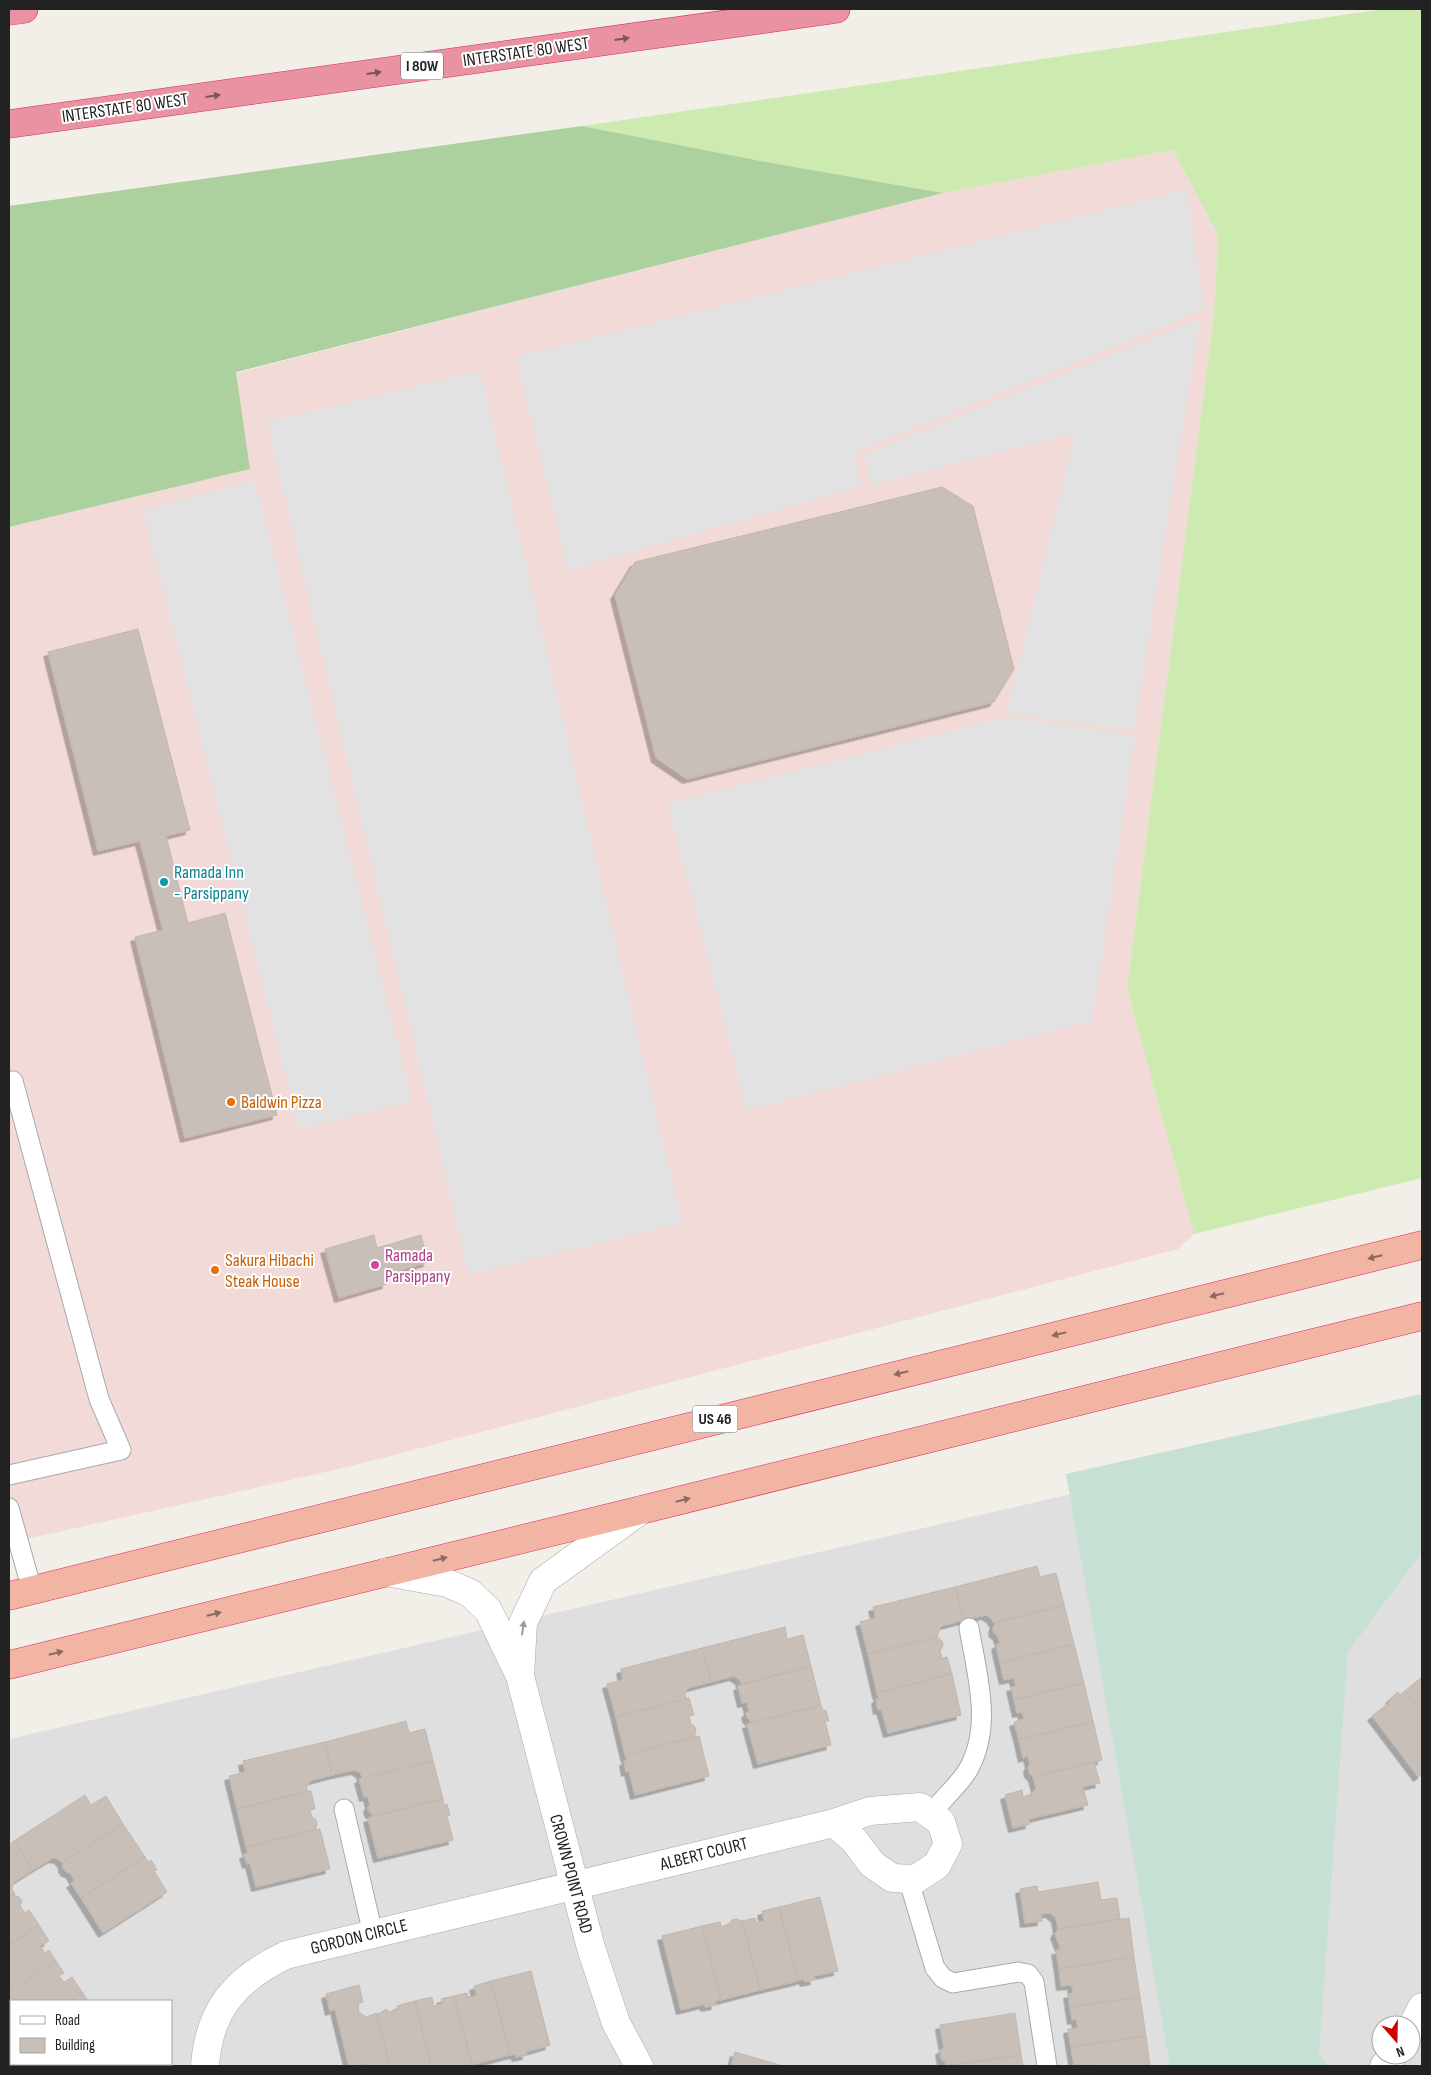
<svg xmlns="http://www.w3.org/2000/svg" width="1431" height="2075" viewBox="0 0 1431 2075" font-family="'Sofia Sans Condensed',sans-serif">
	<defs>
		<filter id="shadow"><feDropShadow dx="-4.5" dy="4.5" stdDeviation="0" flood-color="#0004"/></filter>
	</defs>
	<rect width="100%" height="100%" fill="#f2efe9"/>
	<!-- residential -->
	<path fill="#e0dfdf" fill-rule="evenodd" d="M 1422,1413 L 1422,2066 L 9,2066 L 9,1739 ZM 11,2001 L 171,2001 L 171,2064 L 11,2064 ZM 1381,2025 L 1411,2025 L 1411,2055 L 1381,2055 Z"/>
	<!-- commercial -->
	<path fill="#f2dad9" d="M 1173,150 L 1218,235 L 1214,314 L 1127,989 L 1194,1234 L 1178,1249 L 348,1467 L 9,1543 L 9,527 L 250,469 L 236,373 L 943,193 Z"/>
	<!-- grass -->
	<path fill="#cdebb0" d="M 1384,9 L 1422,9 L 1422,1178 L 1194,1234 L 1127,989 L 1214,314 L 1218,235 L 1173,150 L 943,193 L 761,161 L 582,126 Z"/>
	<!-- forest -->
	<path fill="#add19e" d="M 582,126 L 761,161 L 943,193 L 236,372 L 250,469 L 9,527 L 9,206 Z"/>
	<!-- wetland -->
	<path fill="#c6e0d4" d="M 1422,1394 L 1422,1552 L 1348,1652 L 1319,2053 L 1328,2066 L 1170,2066 L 1066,1474 Z"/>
	<!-- parking -->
	<g fill="#e2e2e2">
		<path d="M 1186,190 L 1205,309 L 854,453 L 861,486 L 568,570 L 516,357 Z"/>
		<path d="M 1200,319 L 1134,731 L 1007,713 L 1075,433 L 871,485 L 864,455 Z"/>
		<path d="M 480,371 L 682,1223 L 469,1274 L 267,422 Z"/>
		<path d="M 255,481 L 412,1101 L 299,1129 L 143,510 Z"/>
		<path d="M 1006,717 L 1135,736 L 1092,1021 L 747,1110 L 668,804 Z"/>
	</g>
	<!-- building -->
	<g fill="#c7bfb8" stroke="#c4b6ab" filter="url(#shadow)">
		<path d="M 942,487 L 973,506 L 1014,669 L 994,702 L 687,779 L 656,758 L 615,595 L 635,562 Z"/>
		<path d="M 138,629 L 190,830 L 166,836 L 188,923 L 225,913 L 277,1115 L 185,1138 L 135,937 L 163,930 L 140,841 L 98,851 L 48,652 Z"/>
		<path d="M 374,1235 L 377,1248 L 421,1235 L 428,1262 L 384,1275 L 387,1284 L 339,1298 L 325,1249 Z"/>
		<path d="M 1037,1566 L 1040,1577 L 1056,1573 L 1064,1605 L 994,1623 L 992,1619 L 986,1615 L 964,1620 L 955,1587 Z"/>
		<path d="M 955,1587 L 964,1620 L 941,1626 L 937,1637 L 868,1654 L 860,1622 L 876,1618 L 873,1607 Z"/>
		<path d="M 1064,1605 L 1074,1644 L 1000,1663 L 996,1645 L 1000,1643 L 998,1636 L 994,1633 L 993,1629 L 995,1623 Z"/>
		<path d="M 785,1627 L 787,1639 L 803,1635 L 811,1666 L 741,1684 L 740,1680 L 734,1676 L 711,1682 L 702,1648 Z"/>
		<path d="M 937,1637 L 942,1641 L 943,1646 L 940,1650 L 942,1658 L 947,1657 L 952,1674 L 877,1693 L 868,1654 Z"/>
		<path d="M 1074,1644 L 1084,1683 L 1014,1700 L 1011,1687 L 1016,1686 L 1014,1678 L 1004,1680 L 1000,1663 Z"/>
		<path d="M 702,1648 L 711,1682 L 688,1688 L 685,1693 L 686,1699 L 616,1717 L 607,1684 L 623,1680 L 621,1669 Z"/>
		<path d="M 811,1666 L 821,1705 L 752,1723 L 748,1719 L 746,1714 L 749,1710 L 747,1702 L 742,1703 L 738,1686 Z"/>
		<path d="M 952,1674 L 961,1715 L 888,1733 L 881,1709 L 878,1710 L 876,1699 L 879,1698 L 877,1693 Z"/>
		<path d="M 1422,1677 L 1422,1714 L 1405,1691 Z"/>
		<path d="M 1084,1683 L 1093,1721 L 1019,1740 L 1014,1722 L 1024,1719 L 1022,1712 L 1017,1713 L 1014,1700 Z"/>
		<path d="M 1405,1691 L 1422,1714 L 1422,1774 L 1418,1777 L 1372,1716 L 1391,1701 L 1390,1699 L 1398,1692 L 1400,1695 Z"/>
		<path d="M 689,1698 L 694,1715 L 689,1716 L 691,1724 L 695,1727 L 696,1732 L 694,1737 L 625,1755 L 616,1717 Z"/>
		<path d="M 821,1705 L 823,1711 L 826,1710 L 829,1721 L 825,1721 L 831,1745 L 758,1764 L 747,1724 Z"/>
		<path d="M 406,1721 L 409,1733 L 425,1729 L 433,1761 L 362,1779 L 361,1773 L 355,1770 L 332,1775 L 325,1742 Z"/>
		<path d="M 1093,1721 L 1102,1760 L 1033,1777 L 1029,1773 L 1028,1768 L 1030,1764 L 1028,1756 L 1023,1758 L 1019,1740 Z"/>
		<path d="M 699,1736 L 709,1776 L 635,1795 L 629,1771 L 626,1772 L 624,1761 L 627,1761 L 625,1755 Z"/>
		<path d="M 325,1742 L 332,1775 L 310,1781 L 306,1787 L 308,1791 L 237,1809 L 229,1776 L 245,1772 L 243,1761 Z"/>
		<path d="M 433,1761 L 443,1799 L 373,1816 L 369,1812 L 368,1808 L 370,1804 L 368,1796 L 364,1797 L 359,1779 Z"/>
		<path d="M 1094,1762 L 1100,1783 L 1083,1787 L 1088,1805 L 1029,1819 L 1030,1824 L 1013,1828 L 1005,1795 L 1022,1790 L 1023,1797 L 1032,1794 L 1036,1788 L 1033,1777 Z"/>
		<path d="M 311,1791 L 315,1809 L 310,1810 L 312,1817 L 316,1820 L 317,1825 L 315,1830 L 246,1847 L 237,1809 Z"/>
		<path d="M 85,1795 L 91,1805 L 106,1796 L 123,1824 L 62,1863 L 59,1859 L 53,1858 L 33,1870 L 14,1841 Z"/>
		<path d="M 443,1799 L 444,1805 L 447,1804 L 450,1815 L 447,1816 L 453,1840 L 378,1858 L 368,1818 Z"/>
		<path d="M 123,1824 L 145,1857 L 81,1898 L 71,1883 L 75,1881 L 70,1873 L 66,1872 L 63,1868 L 63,1862 Z"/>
		<path d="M 320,1829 L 330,1869 L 256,1887 L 250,1863 L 247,1864 L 244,1854 L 248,1853 L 246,1847 Z"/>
		<path d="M 14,1841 L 33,1870 L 13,1883 L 12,1889 L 15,1894 L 9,1898 L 9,1845 Z"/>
		<path d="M 145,1857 L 148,1862 L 151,1860 L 157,1870 L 154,1871 L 167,1892 L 103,1933 L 81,1898 Z"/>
		<path d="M 1098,1882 L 1101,1900 L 1117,1898 L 1120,1919 L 1058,1929 L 1056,1918 L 1050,1913 L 1041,1914 L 1042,1921 L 1025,1923 L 1020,1889 L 1037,1886 L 1038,1892 Z"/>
		<path d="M 13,1895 L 19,1897 L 22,1901 L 20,1906 L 25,1913 L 29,1910 L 39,1925 L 9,1945 L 9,1898 Z"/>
		<path d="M 820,1897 L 838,1971 L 814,1976 L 815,1980 L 805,1982 L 803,1979 L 798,1981 L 779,1907 Z"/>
		<path d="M 779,1907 L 798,1981 L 760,1990 L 742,1921 L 755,1918 L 756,1923 L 764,1921 L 762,1911 Z"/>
		<path d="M 1129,1918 L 1134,1957 L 1059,1969 L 1056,1950 L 1061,1950 L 1055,1934 L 1058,1929 Z"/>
		<path d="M 736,1919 L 742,1921 L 760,1990 L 721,2000 L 702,1926 L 720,1922 L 721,1927 L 729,1924 L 732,1920 Z"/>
		<path d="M 39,1925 L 49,1941 L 40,1946 L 45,1953 L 49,1950 L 56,1961 L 9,1992 L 9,1945 Z"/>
		<path d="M 702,1926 L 721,2000 L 715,2001 L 716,2005 L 705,2007 L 705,2004 L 681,2010 L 662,1936 Z"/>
		<path d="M 1134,1957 L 1140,1997 L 1070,2007 L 1068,1994 L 1073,1993 L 1072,1985 L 1061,1986 L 1059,1969 Z"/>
		<path d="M 56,1961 L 64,1973 L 59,1976 L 64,1982 L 72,1977 L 82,1992 L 68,2001 L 11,2001 L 11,2023 L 9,2019 L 9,1992 Z"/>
		<path d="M 531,1971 L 550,2045 L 526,2052 L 527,2055 L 516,2057 L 516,2054 L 510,2055 L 491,1981 Z"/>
		<path d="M 491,1981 L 510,2055 L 472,2065 L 454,1996 L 467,1993 L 468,1997 L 477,1996 L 474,1986 Z"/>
		<path d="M 359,1985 L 363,2002 L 357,2004 L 359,2012 L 366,2017 L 377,2013 L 390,2066 L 368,2066 L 367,2064 L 349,2066 L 335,2009 L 330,2011 L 326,1994 Z"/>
		<path d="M 82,1992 L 88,2001 L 68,2001 Z"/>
		<path d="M 454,1996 L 472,2065 L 431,2066 L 415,2001 L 432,1997 L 434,2006 L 443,2004 L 441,1999 Z"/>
		<path d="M 1140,1997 L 1146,2036 L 1071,2047 L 1068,2029 L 1078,2028 L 1076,2019 L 1072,2020 L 1070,2007 Z"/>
		<path d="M 415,2001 L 431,2066 L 390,2066 L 377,2015 L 386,2009 L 390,2012 L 398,2010 L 397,2006 Z"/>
		<path d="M 1015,2013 L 1021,2055 L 946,2066 L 945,2060 L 942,2061 L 940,2050 L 944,2049 L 940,2025 Z"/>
		<path d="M 1146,2036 L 1150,2066 L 1074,2065 L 1071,2047 Z"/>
		<path d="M 735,2052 L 783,2066 L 731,2066 Z"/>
		<path d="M 1021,2055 L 1023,2066 L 946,2066 Z"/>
		<path d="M 47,2064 L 118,2064 L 114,2066 L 49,2066 Z"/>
	</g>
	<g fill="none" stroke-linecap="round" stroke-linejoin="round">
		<defs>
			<g id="service">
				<path d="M 9,1475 L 121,1450 L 99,1399 L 13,1081"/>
				<path d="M 9,1508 L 32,1590"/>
				<path d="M 344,1809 L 373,1934"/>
				<path d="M 930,1814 C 941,1801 959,1785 968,1770 C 993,1726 977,1675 969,1628"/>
				<path d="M 908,1878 L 935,1968 L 943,1978 L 953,1983 L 1018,1972 L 1028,1974 L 1034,1982 L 1047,2066"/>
			</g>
			<g id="minor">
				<path d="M 386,1572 L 447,1583 L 470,1593 L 488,1610 L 520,1676 L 591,1948 L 616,2023 L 639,2066"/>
				<path d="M 520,1675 L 523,1623 L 543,1581 L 641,1510"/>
				<path d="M 920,1807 L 941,1822 L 948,1844 L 937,1865 L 916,1879 L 892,1878 L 872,1864 L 854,1840 L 834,1823 L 870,1811 Z"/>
				<path d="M 1411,2029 L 1422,2007"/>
				<path d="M 205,2066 C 209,2009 236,1979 286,1955 L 834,1823"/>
				<path d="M 1384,2066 L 1393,2055"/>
			</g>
			<g id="trunk">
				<path d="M 9,1596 L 1422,1245"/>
				<path d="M 9,1665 L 641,1510 L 1422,1316"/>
			</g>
			<g id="motorway">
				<path d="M 9,11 L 24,9"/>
				<path d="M 9,124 L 836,9"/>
			</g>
		</defs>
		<!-- service casing -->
		<use href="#service" stroke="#a9a9a9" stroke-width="21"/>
		<!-- minor casing -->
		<use href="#minor" stroke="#a9a9a9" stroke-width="29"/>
		<!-- trunk casing -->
		<use href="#trunk" stroke="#dc2a67" stroke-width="29"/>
		<!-- motorway casing -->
		<use href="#motorway" stroke="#dc2a67" stroke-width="29"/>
		<!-- service -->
		<use href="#service" stroke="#fff" stroke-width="19"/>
		<!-- minor -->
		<use href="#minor" stroke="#fff" stroke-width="28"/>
		<!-- trunk -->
		<use href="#trunk" stroke="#f2b4a3" stroke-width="28"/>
		<!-- motorway -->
		<use href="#motorway" stroke="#e892a2" stroke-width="28"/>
	</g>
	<!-- one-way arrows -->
	<defs><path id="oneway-solid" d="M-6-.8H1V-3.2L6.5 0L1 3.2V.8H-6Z" transform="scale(1.25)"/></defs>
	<g fill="#7b545c">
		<use href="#oneway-solid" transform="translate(622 39) rotate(-8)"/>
		<use href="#oneway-solid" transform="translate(374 73) rotate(-8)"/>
		<use href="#oneway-solid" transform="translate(213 96) rotate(-8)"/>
	</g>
	<g fill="#8a6b62">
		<use href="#oneway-solid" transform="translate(1375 1257) rotate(166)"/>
		<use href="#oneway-solid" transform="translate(1217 1295) rotate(166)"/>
		<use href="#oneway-solid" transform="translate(1059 1334) rotate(166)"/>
		<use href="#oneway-solid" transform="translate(901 1373) rotate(166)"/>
		<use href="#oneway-solid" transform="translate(683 1500) rotate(-14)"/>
		<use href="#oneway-solid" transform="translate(440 1559) rotate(-14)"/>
		<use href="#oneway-solid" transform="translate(214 1614) rotate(-14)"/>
		<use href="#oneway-solid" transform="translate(56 1653) rotate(-14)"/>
	</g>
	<use fill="#9c9c9c" href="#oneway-solid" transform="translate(523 1628) rotate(-82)"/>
	<!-- markers -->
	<circle fill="#0f9aa8" stroke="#fff" stroke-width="2" cx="164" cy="882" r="5"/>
	<g fill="#e8710a" stroke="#fff" stroke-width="2">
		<circle cx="231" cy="1102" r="5"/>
		<circle cx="215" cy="1270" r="5"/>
	</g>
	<circle fill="#d1479c" stroke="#fff" stroke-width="2" cx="375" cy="1265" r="5"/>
	<g text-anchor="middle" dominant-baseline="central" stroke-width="4" stroke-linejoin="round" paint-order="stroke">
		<!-- shield labels -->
		<g fill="#fff" stroke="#646464" stroke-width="1">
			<rect x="401" y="52.5" width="42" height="27" rx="4"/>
			<rect x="692.5" y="1405.5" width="45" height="27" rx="4"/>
		</g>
		<g font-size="16" font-weight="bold" fill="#222">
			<text x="422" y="66">I 80W</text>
			<text x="715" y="1419">US 46</text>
		</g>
		<!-- street labels -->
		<g font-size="18" fill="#222" stroke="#fff">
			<text transform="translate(526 52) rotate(-8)">INTERSTATE 80 WEST</text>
			<text transform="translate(125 108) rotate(-8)">INTERSTATE 80 WEST</text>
			<text transform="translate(704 1854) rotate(-14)">ALBERT COURT</text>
			<text transform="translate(571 1874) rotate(75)">CROWN POINT ROAD</text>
			<text transform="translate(359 1937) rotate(-14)">GORDON CIRCLE</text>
		</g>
		<!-- culture labels -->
		<g font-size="18" fill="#0d838f" stroke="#fff" text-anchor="start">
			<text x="174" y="872">Ramada Inn<tspan x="174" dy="21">- Parsippany</tspan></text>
		</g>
		<!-- food labels -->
		<g font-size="18" fill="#c56008" stroke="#fff" text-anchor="start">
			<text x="241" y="1102">Baldwin Pizza</text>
			<text x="225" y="1260">Sakura Hibachi<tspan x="225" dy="21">Steak House</tspan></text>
		</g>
		<!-- hotel labels -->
		<g font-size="18" fill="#b23c85" stroke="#fff" text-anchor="start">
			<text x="385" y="1255">Ramada<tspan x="385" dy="21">Parsippany</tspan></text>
		</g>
	</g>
	<!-- border -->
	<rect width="1431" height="2075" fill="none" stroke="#222222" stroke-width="20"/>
	<!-- legend -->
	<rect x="10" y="2000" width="162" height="65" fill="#ffffff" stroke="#a7a7a7"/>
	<rect x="20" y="2016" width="25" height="8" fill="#ffffff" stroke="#a7a7a7"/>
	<text x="55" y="2025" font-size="15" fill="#222222">Road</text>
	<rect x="20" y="2038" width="25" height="15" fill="#c7bfb8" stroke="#a7a7a7"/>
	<text x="55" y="2050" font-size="15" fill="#222222">Building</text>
	<!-- north arrow -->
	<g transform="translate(1396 2040) rotate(160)"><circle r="24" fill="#ffffff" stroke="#a7a7a7"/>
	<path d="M0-4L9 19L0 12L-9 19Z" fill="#d40000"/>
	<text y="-8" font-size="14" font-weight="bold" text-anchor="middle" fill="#222222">N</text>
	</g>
</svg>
